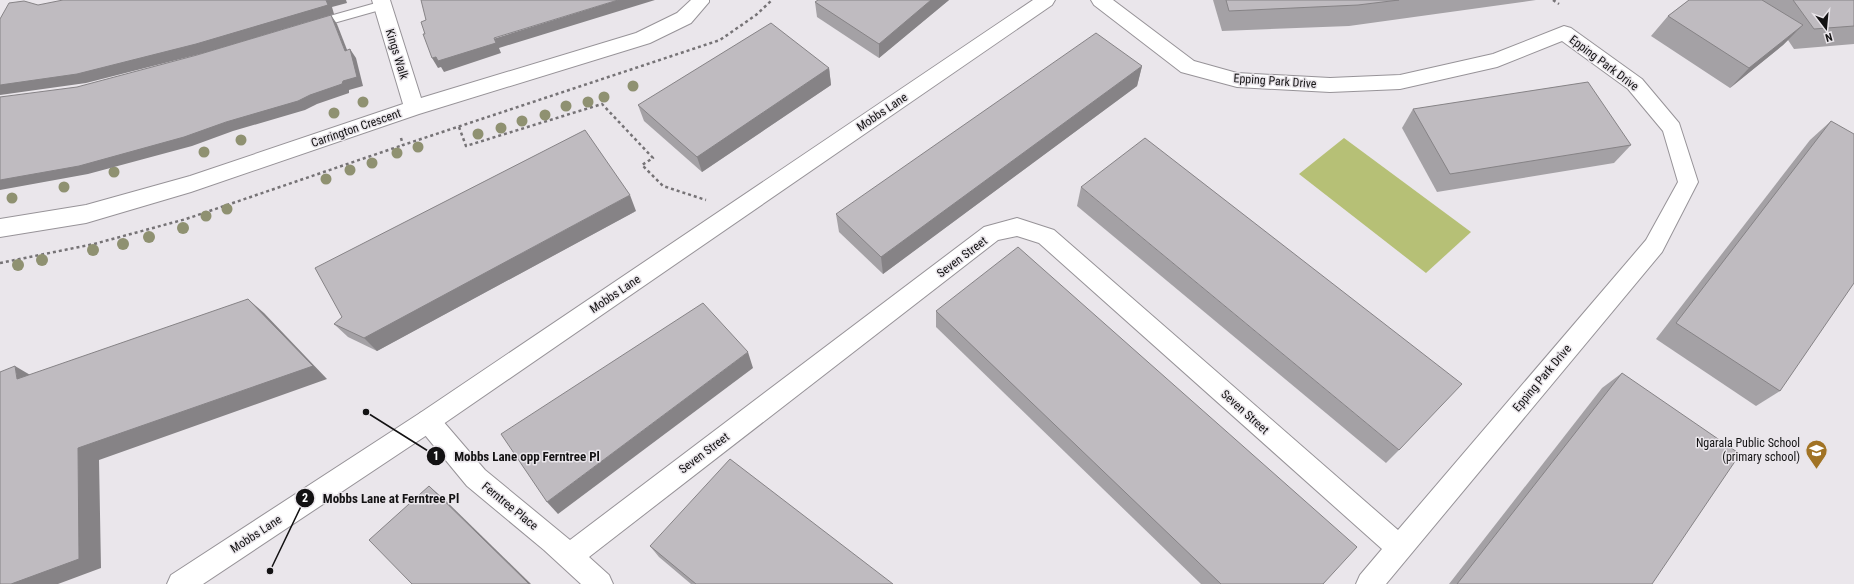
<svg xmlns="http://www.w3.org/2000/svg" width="1854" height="584" viewBox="0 0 1854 584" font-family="'Roboto Condensed',sans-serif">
	<rect width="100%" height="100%" fill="#eae6eb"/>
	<!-- green -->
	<path fill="#b6c076" d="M 1344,138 L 1471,232 L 1426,273 L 1299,174 Z"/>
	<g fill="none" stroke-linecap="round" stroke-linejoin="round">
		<defs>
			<path id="lane" d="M 383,1 L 387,2 L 389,5 L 387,8 L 316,28 L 312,27 L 310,24 L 312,21 Z"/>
			<g id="street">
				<path d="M 372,0 L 390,0 L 421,98 L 636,33 L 677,13 L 691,0 L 709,0 L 709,2 L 691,23 L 650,43 L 419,114 L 191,192 L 86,223 L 0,237 L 0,219 L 86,205 L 190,176 L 403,104 Z"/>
				<path d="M 1091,0 L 1113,0 L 1194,61 L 1237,73 L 1330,78 L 1400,75 L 1493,54 L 1564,26 L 1571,28 L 1642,79 L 1679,123 L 1698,182 L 1662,252 L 1386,584 L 1356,584 L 1360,575 L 1382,549 L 1039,243 L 1017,236 L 998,240 L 589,557 L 609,575 L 613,584 L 581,584 L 544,550 L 467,486 L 420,429 L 416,421 L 420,413 L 428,410 L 436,413 L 485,470 L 570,540 L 984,227 L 1017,218 L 1054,230 L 1398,530 L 1646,240 L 1678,182 L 1663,131 L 1628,89 L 1562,41 L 1497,67 L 1400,89 L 1330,92 L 1237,87 L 1181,72 L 1094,5 Z"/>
			</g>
			<path id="secondary" d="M 1033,0 L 1055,0 L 1052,5 L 436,429 L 203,584 L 167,584 L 171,575 L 420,413 Z"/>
		</defs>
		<!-- lane casing -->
		<use href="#lane" stroke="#979398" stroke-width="2"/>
		<!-- street casing -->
		<use href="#street" stroke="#979398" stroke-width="2"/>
		<!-- secondary casing -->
		<use href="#secondary" stroke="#979398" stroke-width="2"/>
		<!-- path -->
		<g stroke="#767376" stroke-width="2.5" stroke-dasharray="3 3" stroke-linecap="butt">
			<path d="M 1553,0 L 1559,4"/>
			<path d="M 459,127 L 466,146 L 602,104 L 653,158 L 642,165 L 663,186 L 706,200"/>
			<path d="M 401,138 L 403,145 L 720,40 L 756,15 L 772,0"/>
			<path d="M 0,263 L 94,244 L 186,219 L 403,145"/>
		</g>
		<!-- lane -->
		<use href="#lane" fill="#fff" fill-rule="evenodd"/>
		<!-- street -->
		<use href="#street" fill="#fff" fill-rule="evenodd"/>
		<!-- secondary -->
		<use href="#secondary" fill="#fff" fill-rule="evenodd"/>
	</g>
	<!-- trees -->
	<g fill="#8f9171">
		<circle cx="633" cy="86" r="5.5"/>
		<circle cx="604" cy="97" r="5.5"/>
		<circle cx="363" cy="102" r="5.5"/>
		<circle cx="588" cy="102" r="5.5"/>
		<circle cx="566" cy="106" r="5.5"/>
		<circle cx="334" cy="113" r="5.5"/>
		<circle cx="545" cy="115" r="5.5"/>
		<circle cx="522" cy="121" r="5.5"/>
		<circle cx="501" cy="128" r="5.5"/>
		<circle cx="478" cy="134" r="5.5"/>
		<circle cx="241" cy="140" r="5.5"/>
		<circle cx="418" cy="147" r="5.5"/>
		<circle cx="204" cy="152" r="5.5"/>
		<circle cx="397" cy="153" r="5.5"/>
		<circle cx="372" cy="163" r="5.5"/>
		<circle cx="350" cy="170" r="5.5"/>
		<circle cx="114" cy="172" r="5.5"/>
		<circle cx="326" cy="179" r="5.5"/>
		<circle cx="64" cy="187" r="5.5"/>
		<circle cx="12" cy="198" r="5.5"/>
		<circle cx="227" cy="209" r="5.5"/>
		<circle cx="206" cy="216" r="5.5"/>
		<circle cx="183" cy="228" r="6"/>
		<circle cx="149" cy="237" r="6"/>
		<circle cx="123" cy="244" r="6"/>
		<circle cx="93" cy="250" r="6"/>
		<circle cx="42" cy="260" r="6"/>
		<circle cx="18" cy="265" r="6"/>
	</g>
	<!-- wall -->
	<g fill="#a4a1a5">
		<path d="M 818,0 L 949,0 L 879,58 L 817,17 L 815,2 Z"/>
		<path d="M 1213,0 L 1536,0 L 1349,26 L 1222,31 Z"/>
		<path d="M 1689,0 L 1854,0 L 1854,44 L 1794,49 L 1788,40 L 1783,45 L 1730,88 L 1651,36 L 1668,16 Z"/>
		<path d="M 1142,66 L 1137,86 L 883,274 L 839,232 L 836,214 Z"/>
		<path d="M 829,68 L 831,85 L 702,172 L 644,121 L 638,105 Z"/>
		<path d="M 1413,109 L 1631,145 L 1614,163 L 1437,192 L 1402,128 Z"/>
		<path d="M 1831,121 L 1780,391 L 1756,406 L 1656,339 L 1810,140 Z"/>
		<path d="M 1081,187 L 1399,450 L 1386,463 L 1077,206 Z"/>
		<path d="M 636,211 L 377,351 L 348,337 L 334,324 Z"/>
		<path d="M 936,311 L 1323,584 L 1201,584 L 936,327 Z"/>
		<path d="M 1622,373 L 1652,584 L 1449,584 L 1602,388 Z"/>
		<path d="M 650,546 L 893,584 L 691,584 L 659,557 Z"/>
	</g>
	<!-- shaded-wall -->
	<g fill="#868386">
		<path d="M 326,0 L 346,0 L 347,3 L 332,7 L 334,14 L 204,53 L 86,83 L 0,95 L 0,85 Z"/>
		<path d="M 618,0 L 655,0 L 499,48 L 501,53 L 444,72 L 441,67 L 438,68 L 432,58 Z"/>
		<path d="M 931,0 L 949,0 L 879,58 L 879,44 Z"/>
		<path d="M 331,15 L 337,24 L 351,60 L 345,51 Z"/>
		<path d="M 1803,25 L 1783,45 L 1730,88 L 1749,68 Z"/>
		<path d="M 350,49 L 356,58 L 363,86 L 349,90 L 349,93 L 317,104 L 305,110 L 233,131 L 192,146 L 88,174 L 0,190 L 0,180 L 226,122 Z"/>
		<path d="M 1142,66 L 1137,86 L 883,274 L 881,257 Z"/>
		<path d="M 829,68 L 831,85 L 702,172 L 697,157 Z"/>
		<path d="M 630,195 L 636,211 L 377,351 L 364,338 Z"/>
		<path d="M 248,299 L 264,313 L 327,379 L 99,460 L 101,568 L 58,584 L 11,584 L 78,448 Z"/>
		<path d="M 748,352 L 753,368 L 558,514 L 547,502 Z"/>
		<path d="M 15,366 L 37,379 L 17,379 Z"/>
		<path d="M 429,486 L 444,499 L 531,584 L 529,584 Z"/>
	</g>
	<!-- building -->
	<g fill="#bfbbc0" stroke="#868386">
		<path d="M 63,0 L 326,0 L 328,5 L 196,44 L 77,74 L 0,85 L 0,19 L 9,3 L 24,1 L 38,5 Z"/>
		<path d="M 421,0 L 618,0 L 494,38 L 496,43 L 438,61 L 436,57 L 432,58 L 423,34 L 425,34 L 421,22 L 426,20 Z"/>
		<path d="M 818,0 L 931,0 L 879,44 L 815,2 Z"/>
		<path d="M 1226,0 L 1399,0 L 1358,5 L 1229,11 Z"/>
		<path d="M 1689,0 L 1762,0 L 1803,25 L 1749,68 L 1668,16 Z"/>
		<path d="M 1793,0 L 1854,0 L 1854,26 L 1814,29 Z"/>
		<path d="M 331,15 L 345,51 L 350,49 L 357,77 L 343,81 L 342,84 L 310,95 L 298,101 L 226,122 L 184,137 L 79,166 L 0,180 L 0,97 L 77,87 L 197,55 Z"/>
		<path d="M 771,23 L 829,68 L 697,157 L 638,105 Z"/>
		<path d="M 1096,33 L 1142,66 L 881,257 L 836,214 Z"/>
		<path d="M 1588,82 L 1631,145 L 1450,174 L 1413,109 Z"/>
		<path d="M 1831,121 L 1854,134 L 1854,283 L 1780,391 L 1676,323 Z"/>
		<path d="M 585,130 L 630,195 L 364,338 L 334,324 L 342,317 L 315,268 Z"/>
		<path d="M 1145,138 L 1462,384 L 1399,450 L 1081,187 Z"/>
		<path d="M 1018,247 L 1357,547 L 1323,584 L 1221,584 L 936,311 Z"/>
		<path d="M 248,299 L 313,366 L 78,448 L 79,559 L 11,584 L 0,584 L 0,372 L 15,366 L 17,379 Z"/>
		<path d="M 703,303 L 748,352 L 547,502 L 501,434 Z"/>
		<path d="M 1622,373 L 1740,454 L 1652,584 L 1457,584 Z"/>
		<path d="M 730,459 L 893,584 L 696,584 L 650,546 Z"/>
		<path d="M 429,486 L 529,584 L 412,584 L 369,540 Z"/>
	</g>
	<!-- icons -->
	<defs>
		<symbol id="school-pin" viewBox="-11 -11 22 30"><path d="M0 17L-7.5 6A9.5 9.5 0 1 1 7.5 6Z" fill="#a17325" stroke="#eae6eb"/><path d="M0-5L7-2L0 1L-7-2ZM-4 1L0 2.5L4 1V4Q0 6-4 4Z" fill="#fff"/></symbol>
	</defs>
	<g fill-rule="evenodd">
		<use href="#school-pin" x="1804" y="438" width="25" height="34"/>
	</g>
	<g text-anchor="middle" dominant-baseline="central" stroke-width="3" stroke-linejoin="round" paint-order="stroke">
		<!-- street labels -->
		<g font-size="12" fill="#131213" stroke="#eae6eb">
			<text transform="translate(397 54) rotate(73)">Kings Walk</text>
			<text transform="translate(1604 63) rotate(37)">Epping Park Drive</text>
			<text transform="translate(1275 81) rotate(4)">Epping Park Drive</text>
			<text transform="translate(882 112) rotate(-34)">Mobbs Lane</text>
			<text transform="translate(356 128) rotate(-19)">Carrington Crescent</text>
			<text transform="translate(962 257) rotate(-37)">Seven Street</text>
			<text transform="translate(615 294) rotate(-34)">Mobbs Lane</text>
			<text transform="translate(1542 378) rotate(-50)">Epping Park Drive</text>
			<text transform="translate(1245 412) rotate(42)">Seven Street</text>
			<text transform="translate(704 453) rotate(-37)">Seven Street</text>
			<text transform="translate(510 506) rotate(39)">Ferntree Place</text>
			<text transform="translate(256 534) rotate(-33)">Mobbs Lane</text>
		</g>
		<!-- poi labels -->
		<g font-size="12" fill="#131213" stroke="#eae6eb" text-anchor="end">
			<text x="1800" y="443">Ngarala Public School<tspan x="1800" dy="14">(primary school)</tspan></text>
		</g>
	</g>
	<!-- callouts -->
	<path fill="none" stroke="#131213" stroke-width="1.5" d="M366 412L436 456M270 571L305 498"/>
	<g fill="#131213" stroke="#eae6eb" stroke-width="1.5">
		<circle cx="366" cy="412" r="4"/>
		<circle cx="270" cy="571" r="4"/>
		<circle cx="436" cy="456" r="10"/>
		<circle cx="305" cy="498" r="10"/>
	</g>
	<g font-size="12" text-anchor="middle" font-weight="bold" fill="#fff">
		<text x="436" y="460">1</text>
		<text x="305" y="502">2</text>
	</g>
	<g font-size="13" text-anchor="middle" font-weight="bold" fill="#131213" stroke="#eae6eb" stroke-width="3" stroke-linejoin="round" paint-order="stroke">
		<text x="527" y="461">Mobbs Lane opp Ferntree Pl</text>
		<text x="391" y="503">Mobbs Lane at Ferntree Pl</text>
	</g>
	<!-- north arrow -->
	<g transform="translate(1826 28) rotate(164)" stroke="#eae6eb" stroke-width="3" paint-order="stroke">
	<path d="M0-3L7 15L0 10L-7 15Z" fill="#131213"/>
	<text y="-6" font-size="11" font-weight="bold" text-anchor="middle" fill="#131213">N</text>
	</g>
</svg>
